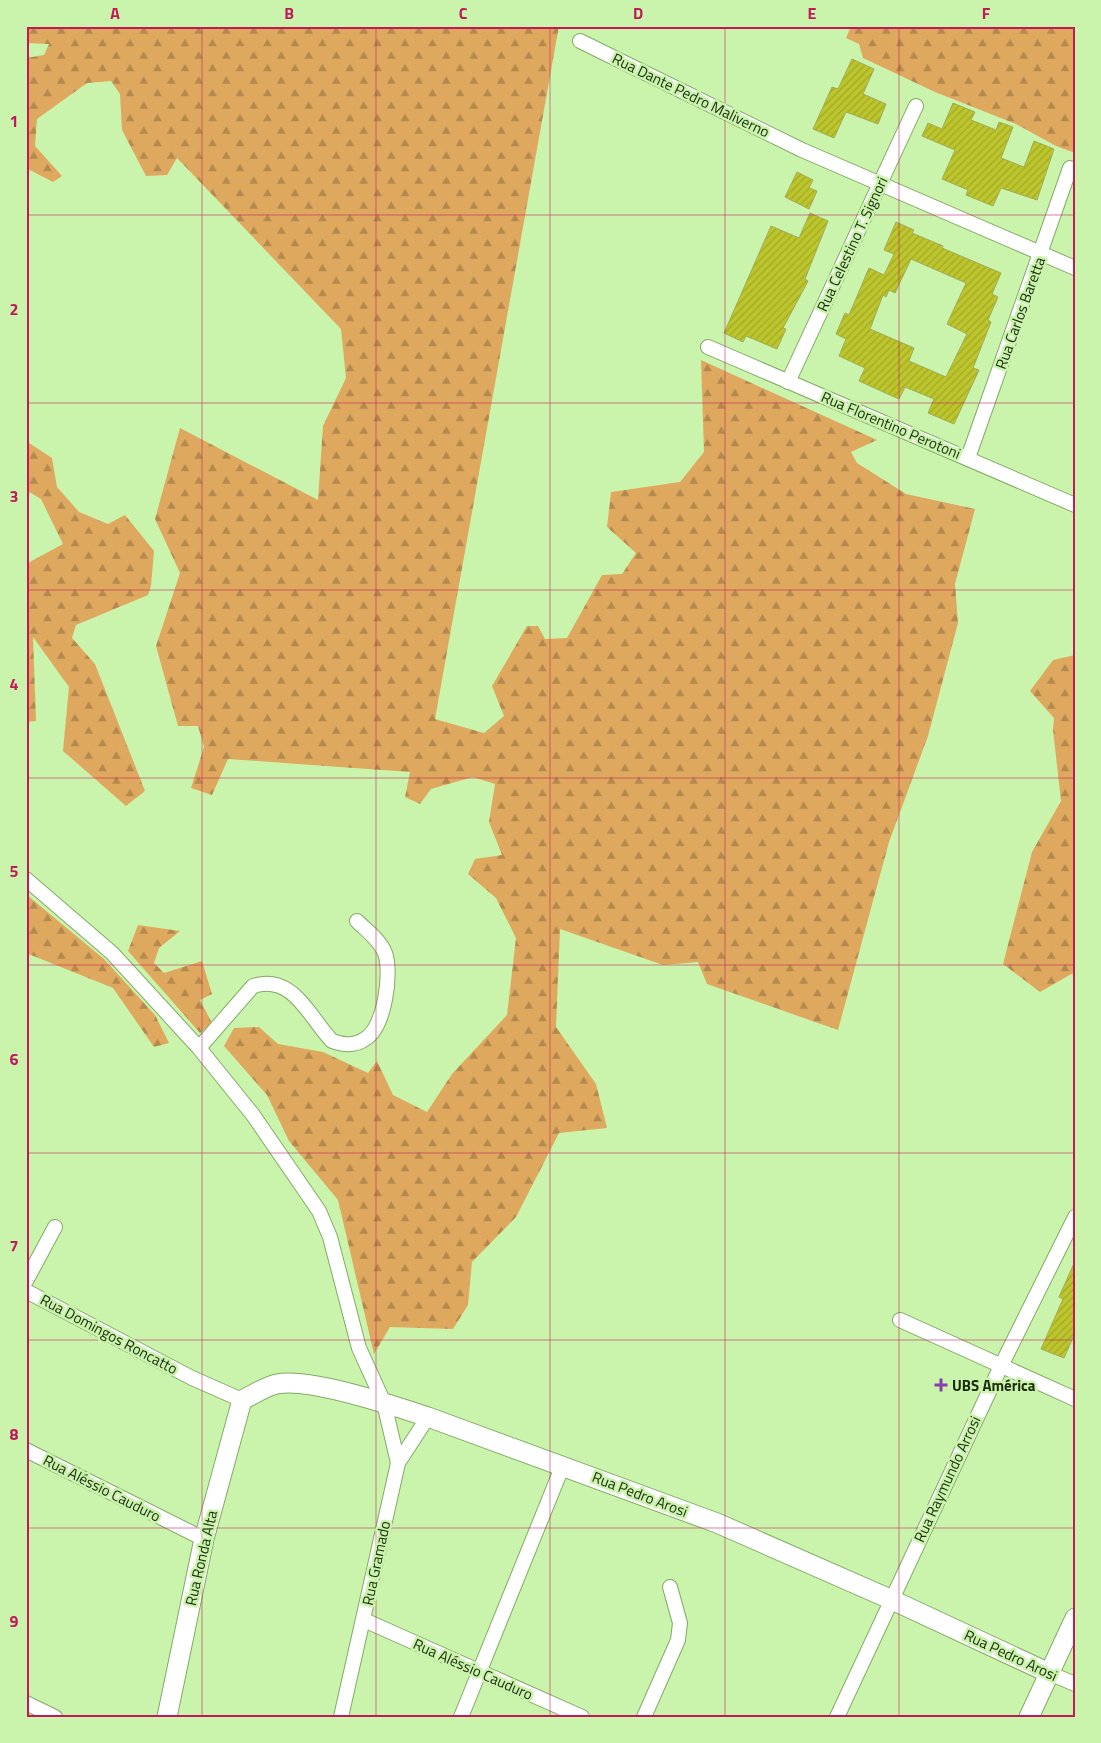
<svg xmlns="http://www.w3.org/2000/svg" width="1101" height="1743" viewBox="0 0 1101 1743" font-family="'Titillium Web',sans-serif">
	<defs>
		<pattern id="forest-firs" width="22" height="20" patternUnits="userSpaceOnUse" patternTransform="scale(1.25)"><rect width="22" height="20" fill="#dfa85f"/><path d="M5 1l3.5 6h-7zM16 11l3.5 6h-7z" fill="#b4894d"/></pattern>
		<pattern id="building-hatch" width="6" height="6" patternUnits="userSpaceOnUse" patternTransform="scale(1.25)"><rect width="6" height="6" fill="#bcc52c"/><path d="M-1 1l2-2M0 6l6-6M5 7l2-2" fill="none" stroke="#a1a926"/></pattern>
	</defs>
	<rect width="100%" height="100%" fill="#caf4ac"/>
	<!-- forest -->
	<g fill="url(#forest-firs)">
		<path d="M 26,26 L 559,26 L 435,719 L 484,733 L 504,716 L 492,686 L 527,626 L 538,626 L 545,639 L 567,638 L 602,575 L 622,574 L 636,553 L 607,527 L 611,492 L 680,482 L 704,452 L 701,360 L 877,440 L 851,452 L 857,463 L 906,494 L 975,509 L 955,584 L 958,623 L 928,736 L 889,842 L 838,1030 L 707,984 L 698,962 L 663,965 L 560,929 L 556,1027 L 596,1084 L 607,1128 L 559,1133 L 516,1217 L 472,1262 L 468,1305 L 453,1329 L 390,1327 L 374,1354 L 338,1200 L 289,1141 L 267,1095 L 224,1046 L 234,1028 L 259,1027 L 278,1044 L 323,1052 L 368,1073 L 377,1061 L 393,1095 L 427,1112 L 452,1074 L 507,1015 L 516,938 L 496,898 L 468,874 L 475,859 L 502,855 L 489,822 L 495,784 L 473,777 L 431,789 L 420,804 L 405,797 L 410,772 L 228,759 L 212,795 L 191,788 L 204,747 L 198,726 L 178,726 L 156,646 L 180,573 L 155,519 L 180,428 L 318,500 L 323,426 L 346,378 L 341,329 L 177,158 L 167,175 L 146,176 L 122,130 L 120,94 L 111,81 L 87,83 L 37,119 L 35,146 L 62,176 L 53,182 L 26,168 L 26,58 L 44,55 L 49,44 L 26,43 Z"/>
		<path d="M 851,26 L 1075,26 L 1075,153 L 1056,146 L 1016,124 L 935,92 L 863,58 L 859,44 L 846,38 Z"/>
		<path d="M 26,441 L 52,458 L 57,487 L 79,512 L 108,524 L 125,515 L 154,551 L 151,586 L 148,595 L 76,625 L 72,638 L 95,664 L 145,791 L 126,806 L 63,751 L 69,687 L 33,637 L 36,721 L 26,722 L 26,564 L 63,544 L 41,499 L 26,490 Z"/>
		<path d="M 1075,655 L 1075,972 L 1040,992 L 1003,964 L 1032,852 L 1061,801 L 1053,730 L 1054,718 L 1030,691 L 1053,660 Z"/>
		<path d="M 27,895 L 104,959 L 155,1015 L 169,1043 L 154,1047 L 113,988 L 26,953 Z"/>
		<path d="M 138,925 L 180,931 L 159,948 L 154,963 L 164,973 L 202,961 L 212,994 L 200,1000 L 212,1023 L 200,1033 L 128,951 Z"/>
	</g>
	<!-- building -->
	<g fill="url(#building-hatch)" stroke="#a3aa5a" fill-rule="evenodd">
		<path d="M 852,59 L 874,69 L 863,94 L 886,104 L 878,124 L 846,112 L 834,138 L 813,129 L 832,87 L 838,89 Z"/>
		<path d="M 953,103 L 975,112 L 971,120 L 996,130 L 999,122 L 1013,127 L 1001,158 L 1024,167 L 1034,141 L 1054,149 L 1037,200 L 1001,188 L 993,206 L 966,195 L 968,190 L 942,179 L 955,150 L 922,136 L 928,123 L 942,129 Z"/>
		<path d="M 797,172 L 813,180 L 809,188 L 817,191 L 809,209 L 785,197 Z"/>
		<path d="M 810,213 L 828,221 L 805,279 L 808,281 L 783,328 L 786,329 L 777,349 L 746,336 L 743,342 L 724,333 L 771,226 L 799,238 Z"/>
		<path d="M 896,222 L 914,230 L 912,233 L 943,246 L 942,248 L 1001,273 L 992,294 L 998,297 L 988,320 L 991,322 L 973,368 L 979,370 L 954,424 L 928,413 L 934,399 L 905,387 L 899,399 L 881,391 L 859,381 L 865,368 L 839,356 L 846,339 L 836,334 L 845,313 L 849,315 L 869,268 L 884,275 L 894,254 L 884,250 ZM 911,259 L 966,283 L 947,324 L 967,334 L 946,377 L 909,361 L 914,348 L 870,329 L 883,295 L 886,297 L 889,290 L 895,293 Z"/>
		<path d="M 1075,1261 L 1075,1333 L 1064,1358 L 1041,1349 L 1063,1299 L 1059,1297 Z"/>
	</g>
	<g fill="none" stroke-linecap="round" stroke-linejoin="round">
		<defs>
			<g id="street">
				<path d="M 580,41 L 802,150 L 1075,268"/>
				<path d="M 708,347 L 1075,505"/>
				<path d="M 788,382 L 916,106"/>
				<path d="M 968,458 L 1070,168"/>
				<path d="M 26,879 L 112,953 L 199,1048 L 253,1115 L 319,1211 L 330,1237 L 359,1348 L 384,1403 L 398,1463"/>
				<path d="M 199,1048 L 253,986 C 293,973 309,1017 332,1041 C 343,1045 355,1046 365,1039 C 385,1027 392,973 385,953 C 380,940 366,930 357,921"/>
				<path d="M 26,1281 L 55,1227"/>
				<path d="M 26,1291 L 192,1378 L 242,1400"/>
				<path d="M 900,1320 L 1075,1399"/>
				<path d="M 26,1450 L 204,1539"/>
				<path d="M 364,1620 L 582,1717"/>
				<path d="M 1049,1673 L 1075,1684"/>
				<path d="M 26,1703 L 55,1717"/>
				<path d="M 341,1717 L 398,1463 L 428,1417"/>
				<path d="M 461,1717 L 563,1465"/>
				<path d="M 644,1717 L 678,1640 L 680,1623 L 670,1587"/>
				<path d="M 837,1717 L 1001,1366 L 1075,1217"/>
			</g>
			<g id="secondary">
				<path d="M 167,1717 L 204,1539 L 242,1400 C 253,1395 266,1386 277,1384 C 309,1377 395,1406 428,1417 L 717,1523 L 890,1599 L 1049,1673"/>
				<path d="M 1029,1717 L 1075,1618"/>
			</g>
		</defs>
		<!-- street casing -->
		<use href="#street" stroke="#83aa66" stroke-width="16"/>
		<!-- secondary casing -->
		<use href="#secondary" stroke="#83aa66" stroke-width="21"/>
		<!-- street -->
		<use href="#street" stroke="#fff" stroke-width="14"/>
		<!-- secondary -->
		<use href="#secondary" stroke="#fff" stroke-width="19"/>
	</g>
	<!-- grid -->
	<path fill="none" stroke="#c2185b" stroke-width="1" stroke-opacity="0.55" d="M 202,26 L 202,1717M 376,26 L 376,1717M 550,26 L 550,1717M 725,26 L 725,1717M 899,26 L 899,1717M 26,215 L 1075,215M 26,403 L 1075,403M 26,590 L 1075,590M 26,778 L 1075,778M 26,965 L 1075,965M 26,1153 L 1075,1153M 26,1340 L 1075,1340M 26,1528 L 1075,1528"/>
	<!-- markers -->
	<path fill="#883cad" stroke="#caf4ac" stroke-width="2" d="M938.5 1377.5h5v5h5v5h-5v5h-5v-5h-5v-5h5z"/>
	<g text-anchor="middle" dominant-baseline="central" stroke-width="5" stroke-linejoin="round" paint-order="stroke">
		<!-- street labels -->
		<g font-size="15" fill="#1a2a0e" stroke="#caf4ac">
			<text transform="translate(691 95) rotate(26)">Rua Dante Pedro Maliverno</text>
			<text transform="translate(852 244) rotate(-65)">Rua Celestino T. Signori</text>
			<text transform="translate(1020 313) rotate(-70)">Rua Carlos Baretta</text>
			<text transform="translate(891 425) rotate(23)">Rua Florentino Perotoni</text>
			<text transform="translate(109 1334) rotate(28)">Rua Domingos Roncatto</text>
			<text transform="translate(947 1479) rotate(-65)">Rua Raymundo Arrosi</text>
			<text transform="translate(102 1488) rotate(27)">Rua Aléssio Cauduro</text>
			<text transform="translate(640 1494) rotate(21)">Rua Pedro Arosi</text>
			<text transform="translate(201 1558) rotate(-77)">Rua Ronda Alta</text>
			<text transform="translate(376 1563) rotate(-78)">Rua Gramado</text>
			<text transform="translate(1011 1655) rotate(25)">Rua Pedro Arosi</text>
			<text transform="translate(473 1669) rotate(24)">Rua Aléssio Cauduro</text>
		</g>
		<!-- poi labels -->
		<g font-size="15" font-weight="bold" fill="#1a2a0e" stroke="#caf4ac" text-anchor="start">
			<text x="952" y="1385">UBS América</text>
		</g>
	</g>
	<!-- border -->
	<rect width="1101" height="1743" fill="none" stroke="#caf4ac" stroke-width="55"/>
	<rect x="28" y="28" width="1046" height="1688" fill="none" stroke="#c2185b" stroke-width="2"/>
	<g font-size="16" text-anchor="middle" font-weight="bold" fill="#c2185b">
		<text x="115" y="19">A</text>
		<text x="289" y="19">B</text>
		<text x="463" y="19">C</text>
		<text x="638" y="19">D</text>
		<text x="812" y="19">E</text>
		<text x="986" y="19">F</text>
		<text x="14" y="127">1</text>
		<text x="14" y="315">2</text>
		<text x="14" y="502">3</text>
		<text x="14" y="690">4</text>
		<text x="14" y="877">5</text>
		<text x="14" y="1065">6</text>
		<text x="14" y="1252">7</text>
		<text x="14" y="1440">8</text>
		<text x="14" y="1627">9</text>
	</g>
</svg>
